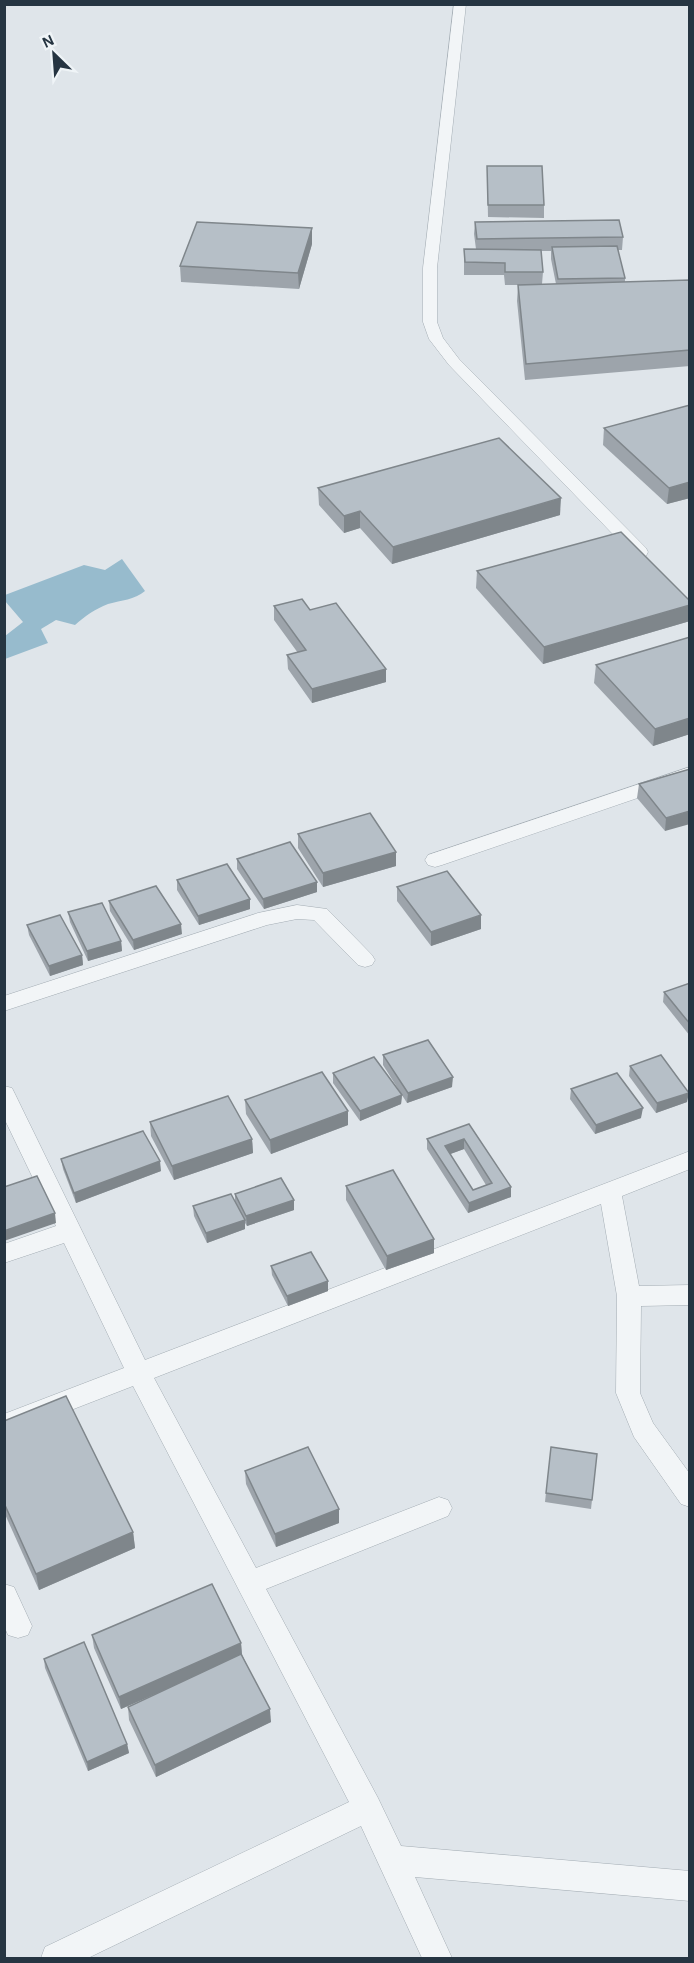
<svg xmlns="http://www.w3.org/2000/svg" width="694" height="1963" viewBox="0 0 694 1963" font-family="'Alegreya Sans',sans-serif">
	<rect width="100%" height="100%" fill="#dfe5ea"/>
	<!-- water -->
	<path fill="#97bbcd" d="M 122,559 L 145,591 C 134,600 122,600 108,604 C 95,609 85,616 75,625 L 56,620 L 41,629 L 48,643 L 5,659 L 5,636 L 23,622 L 5,601 L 5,595 L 84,565 L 105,570 Z"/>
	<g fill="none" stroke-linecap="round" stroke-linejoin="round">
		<defs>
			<g id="minor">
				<path d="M 454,4 L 466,4 L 437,268 L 437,322 L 443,338 L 459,359 L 646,548 L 648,552 L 646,556 L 634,556 L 449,365 L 429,339 L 423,322 L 423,268 Z"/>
				<path d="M 690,767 L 690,780 L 442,865 L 435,867 L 428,865 L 425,860 L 428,855 Z"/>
				<path d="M 297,905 L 327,909 L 372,955 L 375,960 L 372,965 L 365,967 L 358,965 L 314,920 L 297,919 L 267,925 L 4,1011 L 4,996 L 258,913 Z"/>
				<path d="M 4,1086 L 12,1088 L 15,1094 L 145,1360 L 690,1151 L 690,1169 L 622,1196 L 639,1286 L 690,1285 L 690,1305 L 641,1306 L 640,1393 L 653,1423 L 690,1474 L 690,1507 L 681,1504 L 634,1437 L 616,1393 L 617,1296 L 601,1204 L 154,1378 L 256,1568 L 439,1497 L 448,1500 L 452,1508 L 448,1516 L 266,1589 L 378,1798 L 401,1846 L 690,1871 L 690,1901 L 415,1877 L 452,1958 L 422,1958 L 361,1826 L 88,1958 L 41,1958 L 45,1947 L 349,1802 L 133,1386 L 4,1436 L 4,1414 L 124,1368 L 64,1243 L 4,1263 L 4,1244 L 56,1226 L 4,1118 Z"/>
				<path d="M 4,1584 L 14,1587 L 32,1626 L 28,1635 L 18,1638 L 8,1635 L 4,1626 Z"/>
			</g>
		</defs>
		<!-- minor casing -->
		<use href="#minor" stroke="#a4adb4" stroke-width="1"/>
		<!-- minor -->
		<use href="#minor" fill="#f2f5f7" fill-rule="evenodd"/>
	</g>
	<!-- wall -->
	<g fill="#9da4ab" fill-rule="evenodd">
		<path d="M 487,166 L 544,205 L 544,218 L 488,217 Z"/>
		<path d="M 475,222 L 623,237 L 622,250 L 618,250 L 625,278 L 625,282 L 690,280 L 690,366 L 525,380 L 517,301 L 518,285 L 527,285 L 505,285 L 504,275 L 464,275 L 464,249 L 476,249 L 474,234 ZM 541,251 L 551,251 L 551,259 L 556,284 L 542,284 L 543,272 Z"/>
		<path d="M 312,244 L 299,289 L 181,282 L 180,266 Z"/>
		<path d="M 690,405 L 690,498 L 667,504 L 603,445 L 604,428 Z"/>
		<path d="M 318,488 L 560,515 L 392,564 L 360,528 L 344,533 L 319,505 Z"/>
		<path d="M 477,571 L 690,601 L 690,621 L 543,664 L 476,588 Z"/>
		<path d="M 274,606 L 310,610 L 386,669 L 386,682 L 312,703 L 288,669 L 287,655 L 298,653 L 274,620 Z"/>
		<path d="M 690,637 L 690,734 L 653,746 L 594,683 L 596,665 Z"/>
		<path d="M 690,769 L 665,831 L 637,798 L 639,784 Z"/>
		<path d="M 298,834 L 396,866 L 323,887 L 298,848 Z"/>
		<path d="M 237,859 L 317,892 L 264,909 L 237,869 Z"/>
		<path d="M 177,880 L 250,909 L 199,925 L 177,890 Z"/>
		<path d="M 397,887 L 481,929 L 431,946 L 397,901 Z"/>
		<path d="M 109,901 L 182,934 L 134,950 L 110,911 Z"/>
		<path d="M 68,912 L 121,941 L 122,951 L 88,961 L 70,922 Z"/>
		<path d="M 27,925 L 82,955 L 83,965 L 50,976 L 29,935 Z"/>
		<path d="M 690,983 L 690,1036 L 663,1002 L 664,992 Z"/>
		<path d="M 383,1055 L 452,1087 L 407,1103 L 383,1065 Z"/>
		<path d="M 630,1066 L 687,1102 L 656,1113 L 629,1076 Z"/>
		<path d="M 333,1073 L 402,1095 L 401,1104 L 360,1121 L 333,1083 Z"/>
		<path d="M 571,1089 L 641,1118 L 595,1134 L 570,1099 Z"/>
		<path d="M 245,1100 L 348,1125 L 271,1154 L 246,1114 Z"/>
		<path d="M 150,1122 L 252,1139 L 253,1153 L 174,1180 L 151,1136 Z"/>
		<path d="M 469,1124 L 511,1187 L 511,1197 L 468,1213 L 427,1149 L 427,1139 ZM 464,1149 L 486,1185 L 473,1190 L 450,1154 Z"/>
		<path d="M 61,1159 L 161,1171 L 76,1203 L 63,1169 Z"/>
		<path d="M 346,1186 L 434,1253 L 386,1270 L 346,1200 Z"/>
		<path d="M 235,1194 L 294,1210 L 247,1226 L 245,1223 L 245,1229 L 207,1243 L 194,1216 L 193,1206 L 235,1201 Z"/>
		<path d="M 271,1266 L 328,1291 L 288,1306 L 272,1275 Z"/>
		<path d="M 4,1421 L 133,1532 L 135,1548 L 39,1590 L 4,1512 Z"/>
		<path d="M 551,1447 L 592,1500 L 591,1509 L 545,1502 Z"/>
		<path d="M 245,1471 L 339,1523 L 276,1547 L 246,1484 Z"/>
		<path d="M 92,1635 L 241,1643 L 242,1654 L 271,1722 L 156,1777 L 129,1720 L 128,1707 L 162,1691 L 121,1709 L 94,1648 Z"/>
		<path d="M 44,1659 L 127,1744 L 129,1753 L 88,1771 L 45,1668 Z"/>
	</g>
	<!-- shaded-wall -->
	<g fill="#7f868b">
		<path d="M 312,228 L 312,244 L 299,289 L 298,273 Z"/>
		<path d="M 690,482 L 690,498 L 667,504 L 669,488 Z"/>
		<path d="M 561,498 L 560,515 L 392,564 L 393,547 Z"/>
		<path d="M 360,511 L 360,528 L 344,533 L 344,516 Z"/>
		<path d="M 690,605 L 690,621 L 543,664 L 544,647 Z"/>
		<path d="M 386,669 L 386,682 L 312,703 L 312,689 Z"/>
		<path d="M 690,718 L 690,734 L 653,746 L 655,729 Z"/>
		<path d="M 690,811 L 690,824 L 665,831 L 666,818 Z"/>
		<path d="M 396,852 L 396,866 L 323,887 L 323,873 Z"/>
		<path d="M 317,882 L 317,892 L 264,909 L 263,899 Z"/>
		<path d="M 250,899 L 250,909 L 199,925 L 198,916 Z"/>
		<path d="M 481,915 L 481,929 L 431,946 L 431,932 Z"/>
		<path d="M 181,924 L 182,934 L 134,950 L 133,940 Z"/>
		<path d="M 121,941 L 122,951 L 88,961 L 87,951 Z"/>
		<path d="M 82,955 L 83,965 L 50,976 L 49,966 Z"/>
		<path d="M 453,1077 L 452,1087 L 407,1103 L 408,1093 Z"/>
		<path d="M 689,1093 L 687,1102 L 656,1113 L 657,1103 Z"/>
		<path d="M 402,1095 L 401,1104 L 360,1121 L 360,1111 Z"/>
		<path d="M 643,1108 L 641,1118 L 595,1134 L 596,1125 Z"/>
		<path d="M 348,1111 L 348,1125 L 271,1154 L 270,1140 Z"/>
		<path d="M 252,1139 L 253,1153 L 174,1180 L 172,1166 Z"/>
		<path d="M 464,1139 L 464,1149 L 445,1156 L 445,1146 Z"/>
		<path d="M 160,1161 L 161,1171 L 76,1203 L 74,1193 Z"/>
		<path d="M 511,1187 L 511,1197 L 468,1213 L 469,1203 Z"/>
		<path d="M 294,1200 L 294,1210 L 247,1226 L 246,1216 Z"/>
		<path d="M 55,1213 L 56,1223 L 4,1241 L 4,1231 Z"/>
		<path d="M 245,1220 L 245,1229 L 207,1243 L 206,1233 Z"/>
		<path d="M 434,1239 L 434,1253 L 386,1270 L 387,1256 Z"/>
		<path d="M 328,1281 L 328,1291 L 288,1306 L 287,1296 Z"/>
		<path d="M 339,1509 L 339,1523 L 276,1547 L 275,1534 Z"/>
		<path d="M 133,1532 L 135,1548 L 39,1590 L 36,1574 Z"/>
		<path d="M 241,1643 L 242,1656 L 121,1709 L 119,1697 Z"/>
		<path d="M 270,1709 L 271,1722 L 156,1777 L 155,1765 Z"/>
		<path d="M 127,1744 L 129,1753 L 88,1771 L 87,1762 Z"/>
	</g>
	<!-- building -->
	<g fill="#b6bfc7" stroke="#7f868b" stroke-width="1.5" fill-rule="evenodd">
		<path d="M 487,166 L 542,166 L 544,205 L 488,205 Z"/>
		<path d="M 619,220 L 623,237 L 477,239 L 475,222 Z"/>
		<path d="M 197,222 L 312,228 L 298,273 L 180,266 Z"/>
		<path d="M 617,246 L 625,278 L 558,279 L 552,247 Z"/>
		<path d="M 464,249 L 541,250 L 543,272 L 505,272 L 505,263 L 465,262 Z"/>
		<path d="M 690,280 L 690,350 L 526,364 L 518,285 Z"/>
		<path d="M 690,405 L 690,482 L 669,488 L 604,428 Z"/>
		<path d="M 499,438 L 561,498 L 393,547 L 360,511 L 344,516 L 318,488 Z"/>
		<path d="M 621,532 L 690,601 L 690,605 L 544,647 L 477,571 Z"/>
		<path d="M 302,599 L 310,610 L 336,603 L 386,669 L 312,689 L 287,655 L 306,650 L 274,606 Z"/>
		<path d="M 690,637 L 690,718 L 655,729 L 596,665 Z"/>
		<path d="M 690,769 L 690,811 L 666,818 L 639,784 Z"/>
		<path d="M 370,813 L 396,852 L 323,873 L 298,834 Z"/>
		<path d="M 290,842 L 317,882 L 263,899 L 237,859 Z"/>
		<path d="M 227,864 L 250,899 L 198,916 L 177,880 Z"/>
		<path d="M 447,871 L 481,915 L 431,932 L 397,887 Z"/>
		<path d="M 156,886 L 181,924 L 133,940 L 109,901 Z"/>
		<path d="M 102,903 L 121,941 L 87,951 L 68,912 Z"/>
		<path d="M 60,915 L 82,955 L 49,966 L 27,925 Z"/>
		<path d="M 690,983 L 690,1024 L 664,992 Z"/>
		<path d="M 428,1040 L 453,1077 L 408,1093 L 383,1055 Z"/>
		<path d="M 661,1055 L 689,1093 L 657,1103 L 630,1066 Z"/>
		<path d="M 374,1057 L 402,1095 L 360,1111 L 333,1073 Z"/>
		<path d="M 322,1072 L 348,1111 L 270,1140 L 245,1100 Z"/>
		<path d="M 617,1073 L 643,1108 L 596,1125 L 571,1089 Z"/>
		<path d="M 228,1096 L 252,1139 L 172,1166 L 150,1122 Z"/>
		<path d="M 469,1124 L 511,1187 L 469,1203 L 427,1139 ZM 464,1139 L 492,1183 L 473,1190 L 445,1146 Z"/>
		<path d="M 143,1131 L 160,1161 L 74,1193 L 61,1159 Z"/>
		<path d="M 393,1170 L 434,1239 L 387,1256 L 346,1186 Z"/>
		<path d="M 37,1176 L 55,1213 L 4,1231 L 4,1187 Z"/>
		<path d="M 281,1178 L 294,1200 L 246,1216 L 235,1194 Z"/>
		<path d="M 231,1194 L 245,1220 L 206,1233 L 193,1206 Z"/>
		<path d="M 311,1252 L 328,1281 L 287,1296 L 271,1266 Z"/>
		<path d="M 66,1396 L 133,1532 L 36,1574 L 4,1503 L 4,1421 Z"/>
		<path d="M 308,1447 L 339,1509 L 275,1534 L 245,1471 Z"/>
		<path d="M 551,1447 L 597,1454 L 592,1500 L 546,1493 Z"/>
		<path d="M 212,1584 L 241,1643 L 119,1697 L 92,1635 Z"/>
		<path d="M 84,1642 L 127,1744 L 87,1762 L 44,1659 Z"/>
		<path d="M 241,1654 L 270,1709 L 155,1765 L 128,1707 Z"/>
	</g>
	<!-- border -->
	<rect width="694" height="1963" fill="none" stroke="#263542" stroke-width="12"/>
	<!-- north arrow -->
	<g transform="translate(54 54) rotate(335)" stroke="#eff4f7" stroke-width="4.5" paint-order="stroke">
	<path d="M0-4.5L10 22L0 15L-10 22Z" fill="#263542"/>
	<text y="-9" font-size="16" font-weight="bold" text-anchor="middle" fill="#263542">N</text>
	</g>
</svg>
